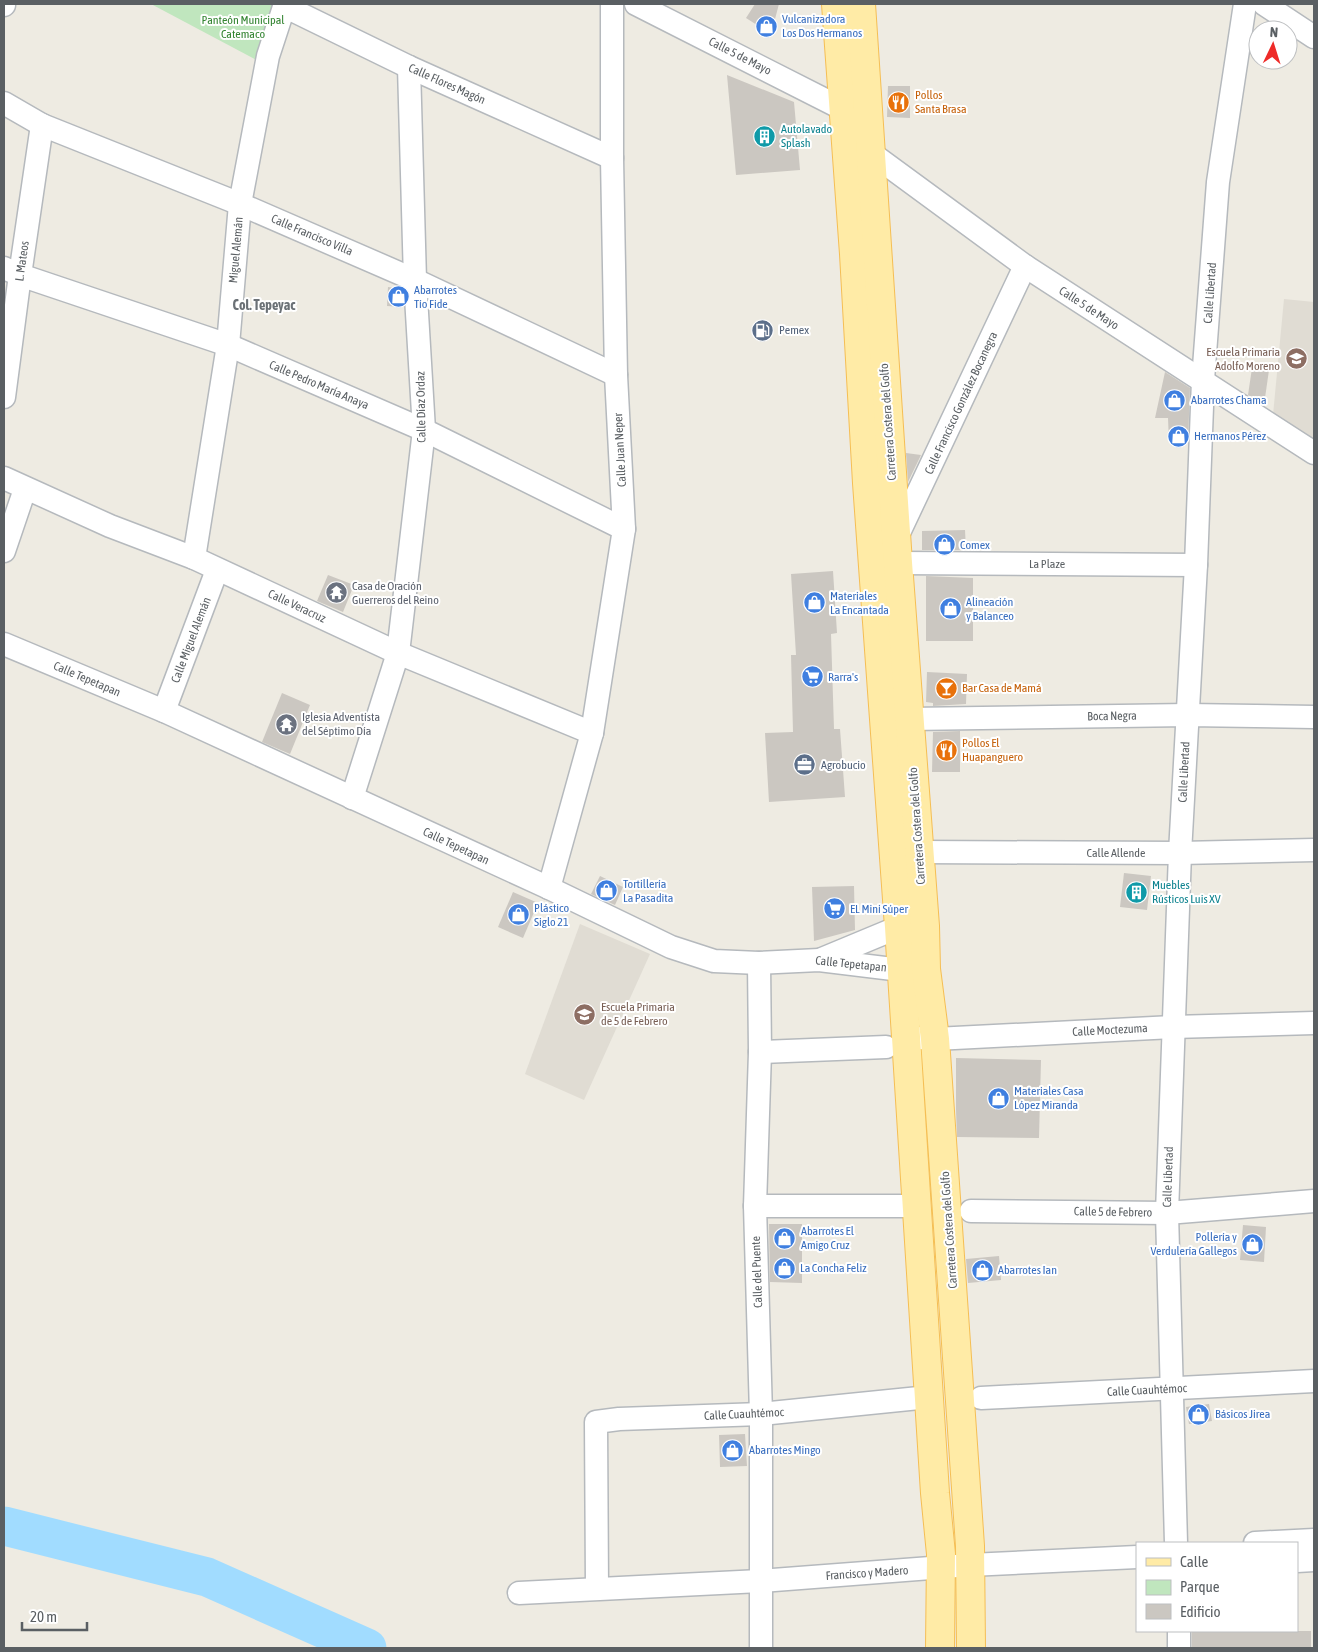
<svg xmlns="http://www.w3.org/2000/svg" width="1318" height="1652" viewBox="0 0 1318 1652" font-family="'Asap Condensed',sans-serif">
	<rect width="100%" height="100%" fill="#eeebe2"/>
	<!-- education -->
	<g fill="#e0dcd3">
		<path d="M 1284,299 L 1314,302 L 1314,441 L 1273,415 Z"/>
		<path d="M 580,924 L 650,954 L 584,1100 L 525,1074 Z"/>
	</g>
	<!-- green -->
	<path fill="#c0e6be" d="M 151,4 L 274,4 L 260,62 Z"/>
	<g fill="none" stroke-linecap="round" stroke-linejoin="round">
		<!-- river -->
		<path stroke="#a1dcff" stroke-width="39" d="M 4,1526 L 207,1577 L 367,1648"/>
	</g>
	<!-- building -->
	<g fill="#cbc7c1">
		<path d="M 755,4 L 779,4 L 771,34 L 746,18 Z"/>
		<path d="M 727,75 L 794,102 L 800,170 L 736,175 Z"/>
		<path d="M 888,86 L 910,86 L 910,118 L 887,117 Z"/>
		<path d="M 388,287 L 402,289 L 403,307 L 387,306 Z"/>
		<path d="M 1252,368 L 1269,370 L 1264,405 L 1248,395 Z"/>
		<path d="M 1165,372 L 1190,388 L 1188,441 L 1169,442 L 1168,418 L 1155,418 Z"/>
		<path d="M 906,453 L 921,455 L 908,482 Z"/>
		<path d="M 965,530 L 966,550 L 922,550 L 922,531 Z"/>
		<path d="M 833,571 L 837,633 L 831,634 L 834,729 L 840,729 L 845,797 L 769,802 L 765,733 L 793,732 L 791,655 L 796,655 L 791,574 Z"/>
		<path d="M 328,575 L 354,585 L 343,612 L 317,601 Z"/>
		<path d="M 926,576 L 973,578 L 973,641 L 926,641 Z"/>
		<path d="M 927,672 L 967,674 L 966,704 L 933,706 L 933,703 L 926,702 Z"/>
		<path d="M 282,693 L 310,705 L 290,754 L 262,742 Z"/>
		<path d="M 960,731 L 960,772 L 932,772 L 933,732 Z"/>
		<path d="M 1124,873 L 1151,876 L 1147,910 L 1120,907 Z"/>
		<path d="M 600,876 L 623,887 L 615,905 L 591,894 Z"/>
		<path d="M 854,886 L 855,930 L 814,941 L 812,887 Z"/>
		<path d="M 513,892 L 538,903 L 523,938 L 498,927 Z"/>
		<path d="M 956,1058 L 1041,1060 L 1039,1138 L 957,1137 L 956,1110 Z"/>
		<path d="M 769,1224 L 802,1224 L 802,1283 L 770,1282 Z"/>
		<path d="M 1243,1225 L 1266,1227 L 1264,1262 L 1240,1260 Z"/>
		<path d="M 999,1256 L 1001,1280 L 968,1283 L 966,1259 Z"/>
		<path d="M 1209,1404 L 1212,1421 L 1189,1424 L 1186,1407 Z"/>
		<path d="M 745,1434 L 747,1466 L 720,1467 L 719,1435 Z"/>
		<rect x="1192" y="1631" width="119" height="17"/>
	</g>
	<g fill="none" stroke-linecap="round" stroke-linejoin="round">
		<defs>
			<g id="minor">
				<path d="M 636,4 L 843,109"/>
				<path d="M 1264,4 L 1314,37"/>
				<path d="M 4,5 L 4,4"/>
				<path d="M 284,6 L 409,67 L 612,158"/>
				<path d="M 4,103 L 42,125 L 240,204 L 415,280 L 616,375"/>
				<path d="M 871,153 L 1025,266 L 1314,453"/>
				<path d="M 4,268 L 20,275 L 228,345 L 424,430 L 624,529"/>
				<path d="M 4,397 L 20,275 L 42,125"/>
				<path d="M 4,478 L 110,526 L 194,558 L 398,653 L 592,733"/>
				<path d="M 896,539 L 1025,266"/>
				<path d="M 4,551 L 25,489"/>
				<path d="M 194,558 L 228,345 L 240,204 L 268,56 L 285,4"/>
				<path d="M 898,563 L 1196,565"/>
				<path d="M 4,644 L 164,711 L 549,888 L 671,947 L 714,961 L 759,963 L 819,960 L 901,970 L 919,969"/>
				<path d="M 164,711 L 217,570"/>
				<path d="M 909,719 L 1188,715 L 1314,717"/>
				<path d="M 352,798 L 398,653 L 424,430 L 415,280 L 409,67"/>
				<path d="M 919,852 L 1180,853 L 1314,850"/>
				<path d="M 549,888 L 592,733 L 624,529 L 616,375 L 612,158 L 612,4"/>
				<path d="M 822,959 L 899,927 L 914,927"/>
				<path d="M 759,963 L 760,1052 L 755,1206 L 761,1414 L 761,1648"/>
				<path d="M 920,1038 L 935,1039 L 1173,1027 L 1314,1023"/>
				<path d="M 760,1052 L 886,1047"/>
				<path d="M 755,1206 L 917,1206"/>
				<path d="M 971,1211 L 1167,1213 L 1314,1201"/>
				<path d="M 981,1398 L 1314,1381"/>
				<path d="M 1176,1543 L 1167,1213 L 1180,853 L 1196,565 L 1203,380 L 1218,182 L 1245,4"/>
				<path d="M 1255,1543 L 1314,1540"/>
				<path d="M 1297,1561 L 1314,1560"/>
				<path d="M 597,1588 L 596,1422 L 619,1419 L 761,1414 L 929,1397"/>
				<path d="M 519,1593 L 760,1581 L 970,1565 L 1137,1557"/>
				<path d="M 1179,1631 L 1179,1648"/>
			</g>
			<g id="primary">
				<path d="M 836,4 L 854,254 L 867,483 L 899,927 L 935,1493 L 941,1554 L 940,1648"/>
				<path d="M 861,4 L 898,563 L 925,926 L 926,969 L 935,1039 L 970,1546 L 971,1648"/>
			</g>
		</defs>
		<!-- minor casing -->
		<use href="#minor" stroke="#b5b9bd" stroke-width="25"/>
		<!-- primary casing -->
		<use href="#primary" stroke="#f5be54" stroke-width="30"/>
		<!-- minor -->
		<use href="#minor" stroke="#fff" stroke-width="22"/>
		<!-- primary -->
		<use href="#primary" stroke="#ffeba6" stroke-width="28"/>
	</g>
	<!-- icons -->
	<defs>
		<symbol id="shop-disc" viewBox="-11 -11 22 22"><circle r="9.5" fill="#3f7fe0" stroke="#fff"/><path d="M-5-2.5h2.3a2.7 3.5 0 0 1 5.4 0H5L5.5 6h-11ZM-1.5-2.5h3a1.5 2.3 0 0 0-3 0Z" fill="#fff"/></symbol>
		<symbol id="restaurant-disc" viewBox="-11 -11 22 22"><circle r="9.5" fill="#e8710a" stroke="#fff"/><path d="M-5-6h1v4h1v-4h1v4h1v-4h1v5L-1.5 .5V6h-2V.5L-5-1ZM5-6V6H3V1.5H1.5Q1.5-4 5-6Z" fill="#fff"/></symbol>
		<symbol id="building-disc" viewBox="-11 -11 22 22"><circle r="9.5" fill="#0f9aa8" stroke="#fff"/><path d="M-4-6H4V6H1V3H-1V6H-4ZM-2.5-4.3h1.7v1.8h-1.7ZM.8-4.3h1.7v1.8H.8ZM-2.5-1h1.7V.8h-1.7ZM.8-1h1.7V.8H.8Z" fill="#fff"/></symbol>
		<symbol id="fuel-disc" viewBox="-11 -11 22 22"><circle r="9.5" fill="#5c6f8a" stroke="#fff"/><path d="M-5.5-6h7V0h2V4h1.3V-2.5L3-4.5l.8-.8L6-3V5H2.5V1h-1V6h-7ZM-4.2-4.7v3.2H.2V-4.7Z" fill="#fff"/></symbol>
		<symbol id="school-disc" viewBox="-11 -11 22 22"><circle r="9.5" fill="#8d6e63" stroke="#fff"/><path d="M0-5L7-2L0 1L-7-2ZM-4 1L0 2.5L4 1V4Q0 6-4 4Z" fill="#fff"/></symbol>
		<symbol id="temple-disc" viewBox="-11 -11 22 22"><circle r="9.5" fill="#6b7280" stroke="#fff"/><path d="M0-6L5-2H3V0L6.5 2.5H4V6H1.5V3h-3V6H-4V2.5H-6.5L-3 0V-2H-5Z" fill="#fff"/></symbol>
		<symbol id="supermarket-disc" viewBox="-11 -11 22 22"><circle r="9.5" fill="#3f7fe0" stroke="#fff"/><path d="M-6-5.5h2.5l.6 2H6L4.5 2H-2.5L-4.4-4H-6ZM-1.5 3.2a1.3 1.3 0 1 0 .1 0ZM3 3.2a1.3 1.3 0 1 0 .1 0Z" fill="#fff"/></symbol>
		<symbol id="bar-disc" viewBox="-11 -11 22 22"><circle r="9.5" fill="#e8710a" stroke="#fff"/><path d="M-6-5H6L.8 .8V4.5H3.5V6h-7V4.5H-.8V.8Z" fill="#fff"/></symbol>
		<symbol id="office-disc" viewBox="-11 -11 22 22"><circle r="9.5" fill="#5c6f8a" stroke="#fff"/><path d="M-6-3h4V-5.5h4V-3h4V5H-6ZM-1-4.5V-3h2v-1.5ZM-6 0V1H6V0Z" fill="#fff"/></symbol>
	</defs>
	<g fill-rule="evenodd">
		<use href="#shop-disc" x="754" y="14" width="25" height="25"/>
		<use href="#restaurant-disc" x="886" y="90" width="25" height="25"/>
		<use href="#building-disc" x="752" y="124" width="25" height="25"/>
		<use href="#shop-disc" x="386" y="284" width="25" height="25"/>
		<use href="#fuel-disc" x="750" y="318" width="25" height="25"/>
		<use href="#school-disc" x="1284" y="346" width="25" height="25"/>
		<use href="#shop-disc" x="1162" y="388" width="25" height="25"/>
		<use href="#shop-disc" x="1166" y="424" width="25" height="25"/>
		<use href="#shop-disc" x="932" y="532" width="25" height="25"/>
		<use href="#temple-disc" x="324" y="580" width="25" height="25"/>
		<use href="#shop-disc" x="802" y="590" width="25" height="25"/>
		<use href="#shop-disc" x="938" y="596" width="25" height="25"/>
		<use href="#supermarket-disc" x="800" y="664" width="25" height="25"/>
		<use href="#bar-disc" x="934" y="676" width="25" height="25"/>
		<use href="#temple-disc" x="274" y="712" width="25" height="25"/>
		<use href="#restaurant-disc" x="934" y="738" width="25" height="25"/>
		<use href="#office-disc" x="792" y="752" width="25" height="25"/>
		<use href="#shop-disc" x="594" y="878" width="25" height="25"/>
		<use href="#building-disc" x="1124" y="880" width="25" height="25"/>
		<use href="#supermarket-disc" x="822" y="896" width="25" height="25"/>
		<use href="#shop-disc" x="506" y="902" width="25" height="25"/>
		<use href="#school-disc" x="572" y="1002" width="25" height="25"/>
		<use href="#shop-disc" x="986" y="1086" width="25" height="25"/>
		<use href="#shop-disc" x="772" y="1226" width="25" height="25"/>
		<use href="#shop-disc" x="1240" y="1232" width="25" height="25"/>
		<use href="#shop-disc" x="772" y="1256" width="25" height="25"/>
		<use href="#shop-disc" x="970" y="1258" width="25" height="25"/>
		<use href="#shop-disc" x="1186" y="1402" width="25" height="25"/>
		<use href="#shop-disc" x="720" y="1438" width="25" height="25"/>
	</g>
	<g text-anchor="middle" dominant-baseline="central" stroke-width="4" stroke-linejoin="round" paint-order="stroke">
		<!-- shop labels -->
		<g font-size="12" fill="#366cbe" stroke="#fff" text-anchor="start">
			<text x="782" y="19">Vulcanizadora<tspan x="782" dy="14">Los Dos Hermanos</tspan></text>
			<text x="414" y="290">Abarrotes<tspan x="414" dy="14">Tío Fide</tspan></text>
			<text x="1191" y="400">Abarrotes Chama</text>
			<text x="1194" y="436">Hermanos Pérez</text>
			<text x="960" y="545">Comex</text>
			<text x="830" y="596">Materiales<tspan x="830" dy="14">La Encantada</tspan></text>
			<text x="966" y="602">Alineación<tspan x="966" dy="14">y Balanceo</tspan></text>
			<text x="828" y="677">Rarra's</text>
			<text x="623" y="884">Tortillería<tspan x="623" dy="14">La Pasadita</tspan></text>
			<text x="534" y="908">Plástico<tspan x="534" dy="14">Siglo 21</tspan></text>
			<text x="850" y="909">EL Mini Súper</text>
			<text x="1014" y="1091">Materiales Casa<tspan x="1014" dy="14">López Miranda</tspan></text>
			<text x="801" y="1231">Abarrotes El<tspan x="801" dy="14">Amigo Cruz</tspan></text>
			<text x="1237" y="1237" text-anchor="end">Pollería y<tspan x="1237" dy="14">Verdulería Gallegos</tspan></text>
			<text x="800" y="1268">La Concha Feliz</text>
			<text x="998" y="1270">Abarrotes Ian</text>
			<text x="1215" y="1414">Básicos Jirea</text>
			<text x="749" y="1450">Abarrotes Mingo</text>
		</g>
		<!-- park labels -->
		<g font-size="12" fill="#338431" stroke="#fff">
			<text x="243" y="20">Panteón Municipal<tspan x="243" dy="14">Catemaco</tspan></text>
		</g>
		<!-- street labels -->
		<g font-size="12" fill="#5a5f63" stroke="#fff">
			<text transform="translate(740 56) rotate(27)">Calle 5 de Mayo</text>
			<text transform="translate(447 84) rotate(24)">Calle Flores Magón</text>
			<text transform="translate(312 235) rotate(23)">Calle Francisco Villa</text>
			<text transform="translate(236 250) rotate(-85)">Miguel Alemán</text>
			<text transform="translate(22 261) rotate(-82)">L. Mateos</text>
			<text transform="translate(1210 293) rotate(-86)">Calle Libertad</text>
			<text transform="translate(1089 308) rotate(33)">Calle 5 de Mayo</text>
			<text transform="translate(319 385) rotate(23)">Calle Pedro María Anaya</text>
			<text transform="translate(961 403) rotate(-65)">Calle Francisco González Bocanegra</text>
			<text transform="translate(421 407) rotate(-91)">Calle Díaz Ordaz</text>
			<text transform="translate(888 422) rotate(-94)">Carretera Costera del Golfo</text>
			<text transform="translate(620 450) rotate(-93)">Calle Juan Neper</text>
			<text x="1047" y="564">La Plaze</text>
			<text transform="translate(297 606) rotate(25)">Calle Veracruz</text>
			<text transform="translate(191 640) rotate(-69)">Calle Miguel Alemán</text>
			<text transform="translate(87 679) rotate(23)">Calle Tepetapan</text>
			<text transform="translate(1112 716) rotate(-1)">Boca Negra</text>
			<text transform="translate(1184 772) rotate(-87)">Calle Libertad</text>
			<text transform="translate(917 826) rotate(-94)">Carretera Costera del Golfo</text>
			<text transform="translate(456 846) rotate(25)">Calle Tepetapan</text>
			<text x="1116" y="853">Calle Allende</text>
			<text transform="translate(851 964) rotate(6)">Calle Tepetapan</text>
			<text transform="translate(1110 1030) rotate(-3)">Calle Moctezuma</text>
			<text transform="translate(1168 1177) rotate(-88)">Calle Libertad</text>
			<text transform="translate(1113 1212) rotate(1)">Calle 5 de Febrero</text>
			<text transform="translate(949 1230) rotate(-94)">Carretera Costera del Golfo</text>
			<text transform="translate(757 1272) rotate(-92)">Calle del Puente</text>
			<text transform="translate(1147 1390) rotate(-3)">Calle Cuauhtémoc</text>
			<text transform="translate(744 1414) rotate(-3)">Calle Cuauhtémoc</text>
			<text transform="translate(867 1573) rotate(-4)">Francisco y Madero</text>
		</g>
		<!-- food labels -->
		<g font-size="12" fill="#c56008" stroke="#fff" text-anchor="start">
			<text x="915" y="95">Pollos<tspan x="915" dy="14">Santa Brasa</tspan></text>
			<text x="962" y="688">Bar Casa de Mamá</text>
			<text x="962" y="743">Pollos El<tspan x="962" dy="14">Huapanguero</tspan></text>
		</g>
		<!-- culture labels -->
		<g font-size="12" fill="#0d838f" stroke="#fff" text-anchor="start">
			<text x="781" y="129">Autolavado<tspan x="781" dy="14">Splash</tspan></text>
			<text x="1152" y="885">Muebles<tspan x="1152" dy="14">Rústicos Luis XV</tspan></text>
		</g>
		<!-- service labels -->
		<g font-size="12" fill="#4e5e75" stroke="#fff" text-anchor="start">
			<text x="779" y="330">Pemex</text>
			<text x="821" y="765">Agrobucio</text>
		</g>
		<!-- education labels -->
		<g font-size="12" fill="#785e54" stroke="#fff" text-anchor="end">
			<text x="1280" y="352">Escuela Primaria<tspan x="1280" dy="14">Adolfo Moreno</tspan></text>
			<text x="601" y="1007" text-anchor="start">Escuela Primaria<tspan x="601" dy="14">de 5 de Febrero</tspan></text>
		</g>
		<!-- worship labels -->
		<g font-size="12" fill="#5b616d" stroke="#fff" text-anchor="start">
			<text x="352" y="586">Casa de Oración<tspan x="352" dy="14">Guerreros del Reino</tspan></text>
			<text x="302" y="717">Iglesia Adventista<tspan x="302" dy="14">del Séptimo Día</tspan></text>
		</g>
		<!-- neighbourhood labels -->
		<g font-size="14" font-weight="bold" fill="#6b7176" stroke="#fff">
			<text x="264" y="305">Col. Tepeyac</text>
		</g>
	</g>
	<!-- border -->
	<rect width="1318" height="1652" fill="none" stroke="#5a5f63" stroke-width="10"/>
	<!-- legend -->
	<rect x="1136" y="1542" width="162" height="90" fill="#ffffff" stroke="#bdbfc1"/>
	<rect x="1146" y="1558" width="25" height="8" fill="#ffeba6" stroke="#bdbfc1"/>
	<text x="1180" y="1567" font-size="15" fill="#5a5f63">Calle</text>
	<rect x="1146" y="1580" width="25" height="15" fill="#c0e6be" stroke="#bdbfc1"/>
	<text x="1180" y="1592" font-size="15" fill="#5a5f63">Parque</text>
	<rect x="1146" y="1604" width="25" height="15" fill="#cbc7c1" stroke="#bdbfc1"/>
	<text x="1180" y="1617" font-size="15" fill="#5a5f63">Edificio</text>
	<!-- north arrow -->
	<g transform="translate(1273 45) rotate(4)"><circle r="24" fill="#ffffff" stroke="#bdbfc1"/>
	<path d="M0-4L9 19L0 12L-9 19Z" fill="#ee2b28"/>
	<text y="-8" font-size="14" font-weight="bold" text-anchor="middle" fill="#5a5f63">N</text>
	</g>
	<!-- scale -->
	<path d="M22 1622v8h65v-8" fill="none" stroke="#5a5f63" stroke-width="2.5"/>
	<text x="30" y="1622" font-size="15" fill="#5a5f63" stroke="#ffffff" stroke-width="4" paint-order="stroke">20 m</text>
</svg>
